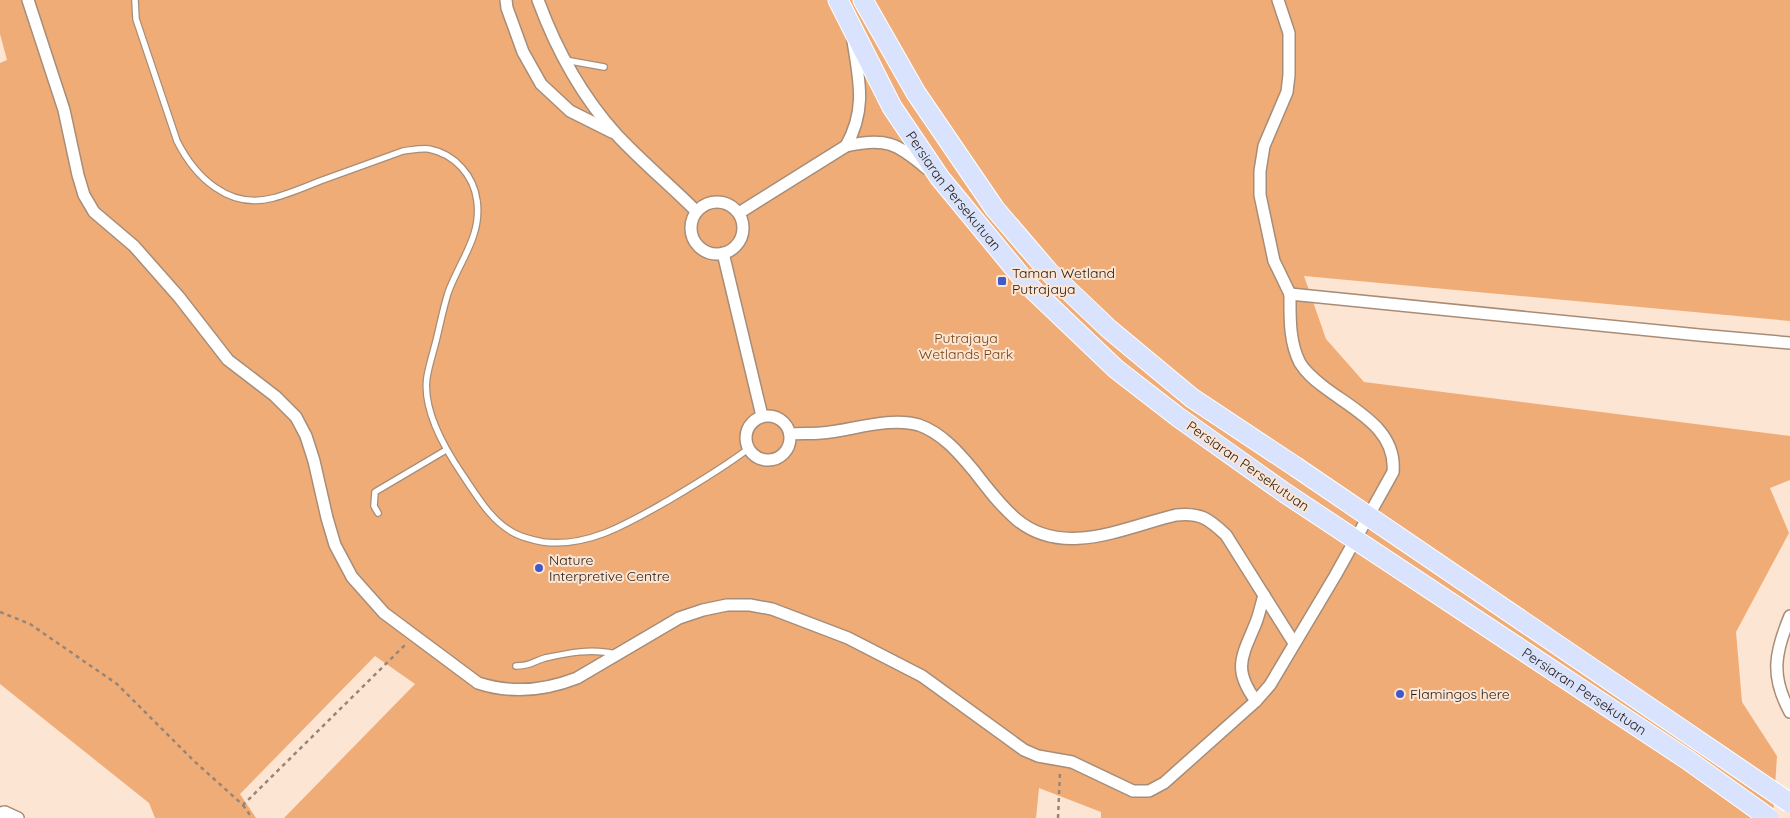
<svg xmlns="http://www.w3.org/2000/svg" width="1790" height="818" viewBox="0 0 1790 818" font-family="Quicksand,sans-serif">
	<rect width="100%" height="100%" fill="#fde5d3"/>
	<!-- green -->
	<path fill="#f0ac76" d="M 0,0 L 1790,0 L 1790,321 L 1304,276 L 1326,339 L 1364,382 L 1790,436 L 1790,480 L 1770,488 L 1789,533 L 1736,632 L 1742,702 L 1777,756 L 1773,818 L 1101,818 L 1101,812 L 1039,788 L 1036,818 L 284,818 L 415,684 L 375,656 L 240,794 L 256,818 L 155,818 L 149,803 L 0,684 L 0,63 L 7,60 L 0,34 Z"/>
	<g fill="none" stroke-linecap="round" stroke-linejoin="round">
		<defs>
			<g id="service">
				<path d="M 135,0 L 136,19 L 177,141 C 195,177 229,210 273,198 C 289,194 305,187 320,181 C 348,171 376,161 403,151 C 412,150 421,148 429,149 C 455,154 474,176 477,201 C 482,236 459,262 448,293 C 443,309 440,325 436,341 C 433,353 429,365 427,377 C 422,410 445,449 462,474 C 477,496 491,521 514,533 C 523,538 533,540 543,542 C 589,548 630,522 669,500 C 696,484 723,468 748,449"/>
				<path d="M 565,60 L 604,67"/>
				<path d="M 378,513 L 374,506 L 375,492 L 446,450"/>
				<path d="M 516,666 C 530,666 532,662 545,658 C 568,653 592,648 615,654"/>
			</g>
			<g id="minor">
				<path d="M 28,0 L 64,110 L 78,175 L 84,195 L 94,212 L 134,246 L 179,297 L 228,360 L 275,396 L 296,417 L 306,436 L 314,461 L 327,518 L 335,545 L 352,577 L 384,613 L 478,683 C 512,694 544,691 577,678 L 679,618 L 703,610 L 727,605 L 750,605 L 772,609 L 848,638 L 922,676 L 1024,750 L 1038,756 L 1072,762 L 1133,791 L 1149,791 L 1164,783 L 1256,701 L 1270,685 L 1335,576 L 1393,472 C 1397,429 1354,410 1324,387 C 1315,380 1306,373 1300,363 C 1289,342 1290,317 1290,294 L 1699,335 L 1790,343"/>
				<path d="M 506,0 L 507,8 L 523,52 L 541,84 L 570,111 L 612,132"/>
				<path d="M 538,0 C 556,49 581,95 616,134 C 641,161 670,185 696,211"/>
				<path d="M 1278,0 L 1289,33 L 1289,75 L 1287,92 L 1264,146 L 1260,171 L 1260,195 L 1274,261 L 1290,294"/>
				<path d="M 846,146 C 867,109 859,80 853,41"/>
				<circle cx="717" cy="228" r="26"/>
				<path d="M 739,213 L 846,146 C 885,137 897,143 926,168"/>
				<path d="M 723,253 L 762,416"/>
				<circle cx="768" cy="438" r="22"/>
				<path d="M 790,434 C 800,433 811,434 821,433 C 850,431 890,416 919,425 C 942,433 959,453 974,471 C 987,488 1000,505 1016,519 C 1063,559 1125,527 1176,515 C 1200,512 1209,519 1226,535 L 1294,643"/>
				<path d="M 1790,616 C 1775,652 1770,676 1790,712"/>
				<path d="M 1256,701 C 1233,670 1241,658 1255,625 C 1259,616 1261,605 1264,595"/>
				<path d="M 0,813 L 5,812 L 18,818"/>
			</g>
			<g id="primary">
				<path id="s1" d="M 838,0 L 892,107 L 940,178 L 1029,286 L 1116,369 L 1178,417 L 1285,493"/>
				<path d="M 863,0 L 916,93 L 995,209 L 1049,272 L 1109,329 L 1192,398 L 1296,467"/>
			</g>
		</defs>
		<!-- service casing -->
		<use href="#service" stroke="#a78d78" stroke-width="8"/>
		<!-- minor casing -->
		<use href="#minor" stroke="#a78d78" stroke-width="14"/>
		<!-- primary casing -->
		<use href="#primary" stroke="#fff" stroke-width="21"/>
		<!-- path -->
		<g stroke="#978578" stroke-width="2.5" stroke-dasharray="4 4" stroke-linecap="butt">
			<path d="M 0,612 L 30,624 L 117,684 L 194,761 L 243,805 L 407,643"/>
			<path d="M 243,805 L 252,818"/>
			<path d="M 1058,818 L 1060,772"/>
		</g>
		<!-- service -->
		<use href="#service" stroke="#fff" stroke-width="5.5"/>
		<!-- minor -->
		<use href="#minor" stroke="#fff" stroke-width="11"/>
		<!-- primary -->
		<use href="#primary" stroke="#dae3fd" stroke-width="19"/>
		<defs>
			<g id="primary-bridge">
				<path d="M 1296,467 L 1790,803"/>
				<path id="s2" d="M 1285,493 L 1688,760 L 1769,818"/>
			</g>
		</defs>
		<!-- primary-bridge casing -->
		<use href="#primary-bridge" stroke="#fff" stroke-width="21" stroke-linecap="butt"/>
		<!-- primary-bridge -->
		<use href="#primary-bridge" stroke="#dae3fd" stroke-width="19"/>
	</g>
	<!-- markers -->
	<g fill="#405acd" stroke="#fde5d3" stroke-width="2">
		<rect x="997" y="276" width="10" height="10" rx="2.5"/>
		<circle cx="539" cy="568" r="5"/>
		<circle cx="1400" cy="694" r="5"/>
	</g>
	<g text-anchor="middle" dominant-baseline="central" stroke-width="4" stroke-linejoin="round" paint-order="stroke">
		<!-- street labels -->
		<g font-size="14" fill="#231911" stroke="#fde5d3">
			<text stroke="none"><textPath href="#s1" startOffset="224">Persiaran Persekutuan</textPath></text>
			<text transform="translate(1248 466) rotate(35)">Persiaran Persekutuan</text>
			<text stroke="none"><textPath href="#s2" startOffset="359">Persiaran Persekutuan</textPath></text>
		</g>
		<!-- poi labels -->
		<g font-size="14" fill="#231911" stroke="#fde5d3" text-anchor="start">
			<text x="1012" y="273">Taman Wetland<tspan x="1012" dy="16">Putrajaya</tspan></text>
			<text x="549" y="560">Nature<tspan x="549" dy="16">Interpretive Centre</tspan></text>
			<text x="1410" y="694">Flamingos here</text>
		</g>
		<!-- park labels -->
		<g font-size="14" fill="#764312" stroke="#fde5d3">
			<text x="966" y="338">Putrajaya<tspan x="966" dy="16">Wetlands Park</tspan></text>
		</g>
	</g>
</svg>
